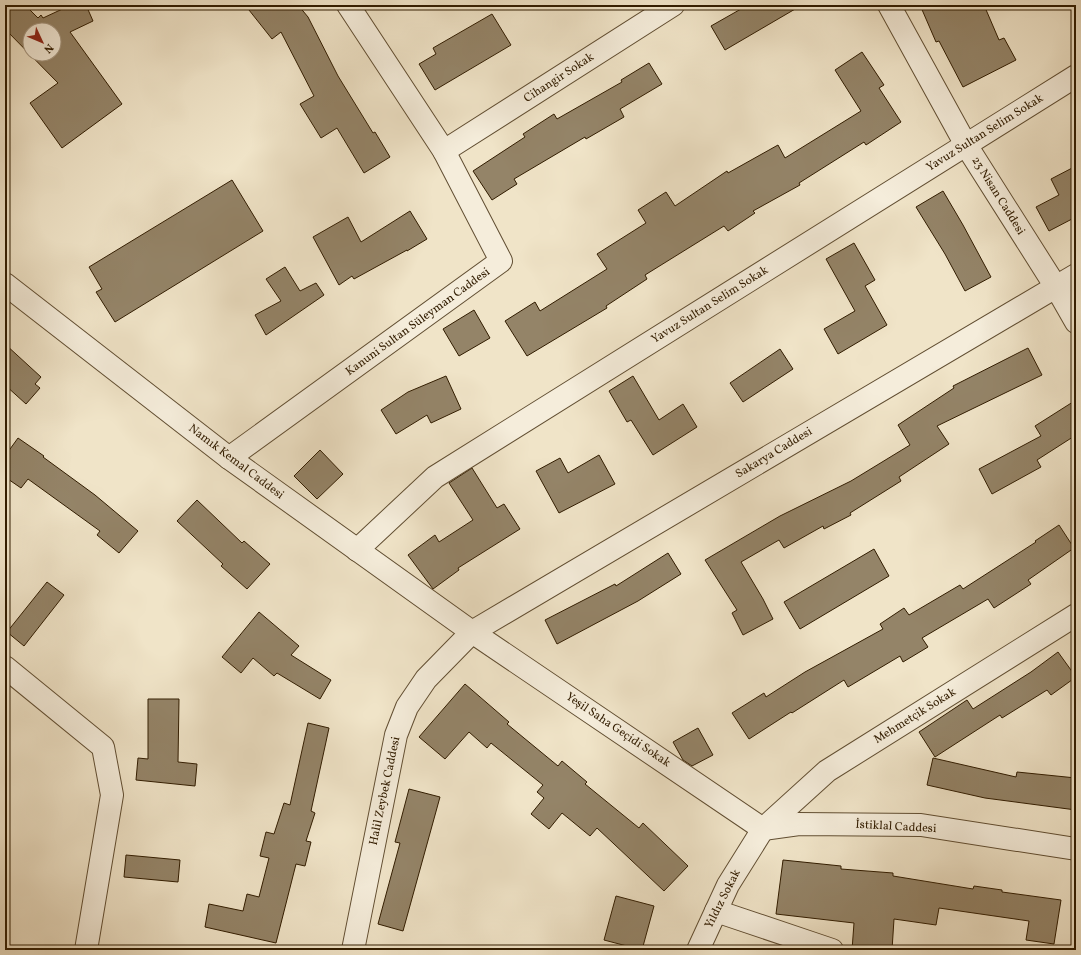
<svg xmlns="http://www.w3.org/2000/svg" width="1081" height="955" viewBox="0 0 1081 955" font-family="Vollkorn,serif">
	<rect width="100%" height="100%" fill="#f0e4c8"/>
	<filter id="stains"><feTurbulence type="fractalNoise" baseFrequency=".005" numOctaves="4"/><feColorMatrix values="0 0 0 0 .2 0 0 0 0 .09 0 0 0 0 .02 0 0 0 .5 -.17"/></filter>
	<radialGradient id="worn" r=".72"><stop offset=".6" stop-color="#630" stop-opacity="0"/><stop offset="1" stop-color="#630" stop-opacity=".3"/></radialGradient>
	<!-- building -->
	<g fill="#948468" stroke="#311c00" fill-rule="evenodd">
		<path d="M 5,5 L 25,5 L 38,18 L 41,15 L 43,18 L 71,5 L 86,5 L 93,21 L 70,32 L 122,104 L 62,148 L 30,103 L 58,83 L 5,29 ZM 30,30 L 54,30 L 54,54 L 30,54 Z"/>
		<path d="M 245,5 L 298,5 L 308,17 L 338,76 L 373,133 L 375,132 L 390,157 L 364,173 L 337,128 L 321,138 L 300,104 L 314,96 L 281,32 L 272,39 Z"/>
		<path d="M 748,5 L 802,5 L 725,50 L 711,26 Z"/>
		<path d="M 920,5 L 984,5 L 999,40 L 1004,38 L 1016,60 L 963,87 L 939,41 L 936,42 Z"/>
		<path d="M 492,14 L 511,45 L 435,90 L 419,64 L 436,54 L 433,48 Z"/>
		<path d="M 862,52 L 884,85 L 879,88 L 901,122 L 866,145 L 864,142 L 799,183 L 800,185 L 753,211 L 755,213 L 728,231 L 724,226 L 645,275 L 647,279 L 606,306 L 607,308 L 527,356 L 505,321 L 535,302 L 540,311 L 607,269 L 597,254 L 646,223 L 638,210 L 666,192 L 675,206 L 727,171 L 728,173 L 778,145 L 785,158 L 861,111 L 835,70 Z"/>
		<path d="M 649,63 L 662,84 L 620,109 L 624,117 L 586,139 L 585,137 L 514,179 L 517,184 L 492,200 L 473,171 L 525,137 L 523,134 L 554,114 L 557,119 L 622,82 L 621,80 Z"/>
		<path d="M 1076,166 L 1076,226 L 1072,219 L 1049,231 L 1036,207 L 1059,195 L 1051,179 Z"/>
		<path d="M 232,180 L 263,231 L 115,322 L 96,292 L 102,289 L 89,267 Z"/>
		<path d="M 943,191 L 963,225 L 991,277 L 965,291 L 945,254 L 916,207 Z"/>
		<path d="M 410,211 L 427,239 L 407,251 L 407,250 L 354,279 L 352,276 L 339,285 L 313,237 L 348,217 L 361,242 Z"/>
		<path d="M 854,243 L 875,280 L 865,286 L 887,325 L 838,354 L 824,329 L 855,311 L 826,259 Z"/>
		<path d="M 285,267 L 300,291 L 316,283 L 324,295 L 266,335 L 255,315 L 281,301 L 266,279 Z"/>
		<path d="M 474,310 L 490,338 L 459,356 L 443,329 Z"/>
		<path d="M 5,344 L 41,377 L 35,384 L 40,388 L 26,404 L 5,385 Z"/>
		<path d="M 1028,348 L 1042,375 L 937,426 L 949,444 L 899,477 L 901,481 L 850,513 L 851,515 L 824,529 L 823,526 L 784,548 L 779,540 L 741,562 L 763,599 L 773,619 L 743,635 L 732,613 L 737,610 L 705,560 L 780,516 L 851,481 L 910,445 L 898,425 L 954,388 L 953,386 Z"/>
		<path d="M 780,349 L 793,369 L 743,402 L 730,383 Z"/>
		<path d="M 446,376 L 461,409 L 431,423 L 427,415 L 396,434 L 381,410 L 408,392 Z"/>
		<path d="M 633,376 L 659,420 L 683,404 L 697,427 L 653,455 L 631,420 L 627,422 L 609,391 Z"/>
		<path d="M 1076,400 L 1076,435 L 1037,460 L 1041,467 L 992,494 L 979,469 L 1041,436 L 1035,426 Z"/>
		<path d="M 18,438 L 44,456 L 43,457 L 95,495 L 138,531 L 119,553 L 97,535 L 100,531 L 28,479 L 21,488 L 5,477 L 5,456 Z"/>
		<path d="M 320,450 L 343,474 L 317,499 L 294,476 Z"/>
		<path d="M 599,455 L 615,484 L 559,513 L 536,471 L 560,458 L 568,473 Z"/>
		<path d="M 472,468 L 497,508 L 504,504 L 520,529 L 458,568 L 459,570 L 433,589 L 408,555 L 435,535 L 439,542 L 473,520 L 449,483 Z"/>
		<path d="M 197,500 L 242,543 L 244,541 L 270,564 L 247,589 L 221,566 L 223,564 L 177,521 Z"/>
		<path d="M 1059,525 L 1074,548 L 1028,580 L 1031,584 L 994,608 L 988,599 L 922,638 L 928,647 L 903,662 L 900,656 L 848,687 L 844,680 L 792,713 L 791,712 L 749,739 L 732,713 L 764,693 L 766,697 L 805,672 L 883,629 L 880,624 L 904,608 L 909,615 L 960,585 L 963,589 L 1036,542 L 1035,541 Z"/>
		<path d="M 874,549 L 889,576 L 800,629 L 784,602 Z"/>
		<path d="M 668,553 L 681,574 L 638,601 L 557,644 L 545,620 L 615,584 L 616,586 Z"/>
		<path d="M 47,582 L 64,595 L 24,646 L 7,632 Z"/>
		<path d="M 259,612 L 299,646 L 291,655 L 331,680 L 320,699 L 277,673 L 274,676 L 253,658 L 241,673 L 222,657 Z"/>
		<path d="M 1058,652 L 1076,677 L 1051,695 L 1047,690 L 1002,718 L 1000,715 L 935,757 L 919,732 L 967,700 L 973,709 L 1031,672 Z"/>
		<path d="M 465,684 L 509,722 L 507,724 L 558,766 L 562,761 L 587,782 L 585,784 L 639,828 L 643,823 L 688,866 L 664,891 L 597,828 L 590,836 L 562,813 L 549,829 L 531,814 L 544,798 L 537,792 L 543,785 L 491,743 L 487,748 L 469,732 L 445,759 L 419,737 Z"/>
		<path d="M 148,699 L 179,699 L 178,762 L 197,764 L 195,786 L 136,780 L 138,758 L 148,759 Z"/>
		<path d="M 308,723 L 329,728 L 311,811 L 315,813 L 306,841 L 311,842 L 305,866 L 296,864 L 276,943 L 205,927 L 209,904 L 243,911 L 247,894 L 259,897 L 269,858 L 260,856 L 266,832 L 274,834 L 284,803 L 290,805 Z"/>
		<path d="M 698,728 L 713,755 L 692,766 L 683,760 L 673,742 Z"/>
		<path d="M 933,758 L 1016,777 L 1017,772 L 1076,778 L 1076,810 L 985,798 L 927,785 Z"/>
		<path d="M 409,789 L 440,797 L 403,931 L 378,924 L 400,843 L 395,842 Z"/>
		<path d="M 126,855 L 180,860 L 178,882 L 124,877 Z"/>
		<path d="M 783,860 L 841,866 L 841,869 L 893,873 L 893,876 L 973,889 L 974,886 L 1002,890 L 1002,892 L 1061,900 L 1054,944 L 1026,940 L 1029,921 L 939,908 L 936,925 L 894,919 L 892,950 L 852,950 L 854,923 L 776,914 Z"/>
		<path d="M 616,896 L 654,906 L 642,950 L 604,940 Z"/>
	</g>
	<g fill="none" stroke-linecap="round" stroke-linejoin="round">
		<defs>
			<g id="minor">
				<path d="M 889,5 L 966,145 L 1056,287 L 1076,322"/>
				<path d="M 444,151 L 673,5"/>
				<path d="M 5,284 L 229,458 L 472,632 L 763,829"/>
				<path d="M 229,458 L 501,261 L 444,151 L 348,5"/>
				<path d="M 357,550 L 435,477 L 1076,76"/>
				<path d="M 5,667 L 103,747 L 112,795 L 86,950"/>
				<path d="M 763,829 L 799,824 L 921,825 L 1076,849"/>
				<path d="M 716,911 L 832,950"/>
				<path d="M 353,950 L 396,735 L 407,707 L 426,679 L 472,632 L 1076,275"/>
				<path d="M 698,950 L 728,885 L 763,829 L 827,771 L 1076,615"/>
			</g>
		</defs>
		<!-- minor casing -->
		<use href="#minor" stroke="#614e32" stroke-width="24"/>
		<!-- minor -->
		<use href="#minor" stroke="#f5eddb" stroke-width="22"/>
	</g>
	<g text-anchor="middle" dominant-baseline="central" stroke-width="4" stroke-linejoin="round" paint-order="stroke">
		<!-- street labels -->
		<g font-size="12" fill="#311c00" stroke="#f5eddb">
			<text transform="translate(559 78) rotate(-33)">Cihangir Sokak</text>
			<text transform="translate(985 133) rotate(-32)">Yavuz Sultan Selim Sokak</text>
			<text transform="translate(998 196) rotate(58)">23 Nisan Caddesi</text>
			<text transform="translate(710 305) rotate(-32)">Yavuz Sultan Selim Sokak</text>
			<text transform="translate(418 322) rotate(-36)">Kanuni Sultan Süleyman Caddesi</text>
			<text transform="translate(774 453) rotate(-31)">Sakarya Caddesi</text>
			<text transform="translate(236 462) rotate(37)">Namık Kemal Caddesi</text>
			<text transform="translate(915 716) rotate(-32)">Mehmetçik Sokak</text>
			<text transform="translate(618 730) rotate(34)">Yeşil Saha Geçidi Sokak</text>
			<text transform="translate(385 791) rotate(-78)">Halil Zeybek Caddesi</text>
			<text transform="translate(896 827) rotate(3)">İstiklal Caddesi</text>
			<text transform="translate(723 899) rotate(-63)">Yıldız Sokak</text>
		</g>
	</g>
	<!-- margin -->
	<rect width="1081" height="955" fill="none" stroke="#f0e4c8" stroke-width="20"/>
	<rect x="6" y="6" width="1069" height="943" fill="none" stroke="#311c00" stroke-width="2"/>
	<rect x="10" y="10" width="1061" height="935" fill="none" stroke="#311c00"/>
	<!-- north arrow -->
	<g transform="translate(42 42) rotate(134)"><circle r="19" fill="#f5eddb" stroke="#a79983"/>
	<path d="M0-3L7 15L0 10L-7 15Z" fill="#8f2418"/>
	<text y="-6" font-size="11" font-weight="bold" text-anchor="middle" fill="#311c00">N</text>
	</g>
	<rect width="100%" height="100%" filter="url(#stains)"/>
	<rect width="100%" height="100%" fill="url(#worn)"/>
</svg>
